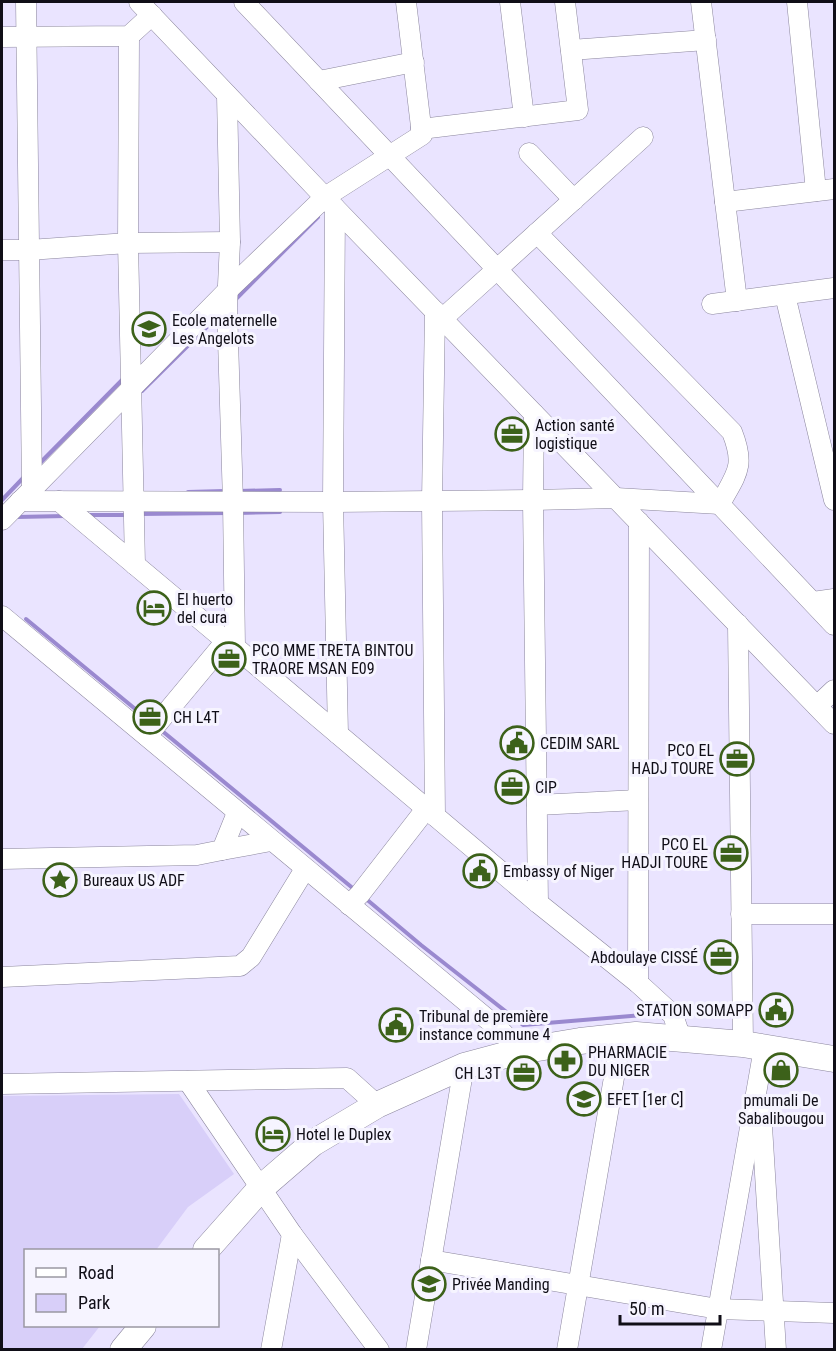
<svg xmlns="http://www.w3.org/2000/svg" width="836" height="1351" viewBox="0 0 836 1351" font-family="'Roboto Condensed',sans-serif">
	<rect width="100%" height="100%" fill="#eae4ff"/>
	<!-- green -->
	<path fill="#d8cff9" d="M 179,1094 L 234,1174 L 188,1207 L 156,1250 L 26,1250 L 26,1326 L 100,1326 L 82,1349 L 2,1349 L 2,1096 Z"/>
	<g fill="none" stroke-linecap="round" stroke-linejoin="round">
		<!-- stream -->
		<g stroke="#9a89cf" stroke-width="4">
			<path d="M 234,301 L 318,217"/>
			<path d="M 142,391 L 220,314"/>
			<path d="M 39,464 L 124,378"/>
			<path d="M 239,491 L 280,490"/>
			<path d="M 188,492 L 225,491"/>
			<path d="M 2,500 L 24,477"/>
			<path d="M 238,513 L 280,512"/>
			<path d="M 139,514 L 228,513"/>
			<path d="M 88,515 L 129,515"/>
			<path d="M 16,517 L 66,516"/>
			<path d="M 26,619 L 151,722"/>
			<path d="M 161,730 L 355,890"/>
			<path d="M 365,898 L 421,945 L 523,1025 L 655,1014"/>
		</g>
		<defs>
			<g id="minor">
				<path d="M 26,2 L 32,489"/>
				<path d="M 139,2 L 335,208 L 834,724"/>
				<path d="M 244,2 L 834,625"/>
				<path d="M 510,2 L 524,117"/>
				<path d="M 701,2 L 737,301"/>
				<path d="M 797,2 L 816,191"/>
				<path d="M 129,36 L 128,243 L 135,565"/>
				<path d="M 2,37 L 129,36 L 152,15"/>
				<path d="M 571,50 L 706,40"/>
				<path d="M 319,81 L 414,62"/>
				<path d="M 227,95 L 230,242 L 227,307 L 233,502 L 235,647"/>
				<path d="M 421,129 L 578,110 L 565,2"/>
				<path d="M 529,153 L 574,200"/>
				<path d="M 725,202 L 834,189"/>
				<path d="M 335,208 L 333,502 L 338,734"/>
				<path d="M 2,250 L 29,250 L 128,243 L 230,242"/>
				<path d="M 785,295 L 834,500"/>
				<path d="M 712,304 L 834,288"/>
				<path d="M 435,311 L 432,501 L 435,816"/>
				<path d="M 442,319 L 643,137"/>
				<path d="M 534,414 L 533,500 L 538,903"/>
				<path d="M 20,501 L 333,502 L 533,500 L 616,498 L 720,504 C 736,474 746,467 732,432 L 537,233"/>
				<path d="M 59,501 L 226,641 L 235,647 L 538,903 L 638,983 L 673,1015 L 681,1039"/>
				<path d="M 2,520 L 228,290 L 325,197 L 422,135 L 406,2"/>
				<path d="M 813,602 L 834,599"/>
				<path d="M 2,616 L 498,1028 L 520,1051"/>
				<path d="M 738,624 L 743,1044"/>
				<path d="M 817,706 L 834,690"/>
				<path d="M 147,736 L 226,641"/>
				<path d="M 537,805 L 638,800"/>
				<path d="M 222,850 L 271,841"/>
				<path d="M 2,859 L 197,855 L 222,850 L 237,813"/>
				<path d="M 349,905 L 360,894 L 426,809"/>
				<path d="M 741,914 L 834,914"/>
				<path d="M 2,977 L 240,966 L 251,957 L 305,869"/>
				<path d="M 638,983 L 639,522"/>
				<path d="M 188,1081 L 292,1234 L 379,1350"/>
				<path d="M 2,1084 L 347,1078 L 377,1105"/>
				<path d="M 761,1110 L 776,1350"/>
				<path d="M 431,1260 L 718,1309 L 834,1313"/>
				<path d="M 271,1350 L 292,1234"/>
				<path d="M 416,1350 L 464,1066"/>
				<path d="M 567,1350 L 621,1037"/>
				<path d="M 711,1350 L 764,1048"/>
			</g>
			<g id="major">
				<path d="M 206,1250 L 261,1188 L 313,1143 L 377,1105 L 464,1066 L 520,1051 L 580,1041 L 636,1035 L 743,1044 L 834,1059"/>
				<path d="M 123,1350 L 143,1326"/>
			</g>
		</defs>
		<!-- minor casing -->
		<use href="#minor" stroke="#8b869d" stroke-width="21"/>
		<!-- major casing -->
		<use href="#major" stroke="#8b869d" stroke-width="27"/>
		<!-- minor -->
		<use href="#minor" stroke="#fff" stroke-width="20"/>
		<!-- major -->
		<use href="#major" stroke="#fff" stroke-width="26"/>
	</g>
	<!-- icons -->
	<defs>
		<symbol id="school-ring" viewBox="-11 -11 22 22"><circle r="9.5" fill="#f6f4ff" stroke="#3c611a" stroke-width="1.5"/><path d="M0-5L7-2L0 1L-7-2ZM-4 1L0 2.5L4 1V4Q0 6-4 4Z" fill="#3c611a"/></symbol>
		<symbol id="office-ring" viewBox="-11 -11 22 22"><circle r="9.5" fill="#f6f4ff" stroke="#3c611a" stroke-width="1.5"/><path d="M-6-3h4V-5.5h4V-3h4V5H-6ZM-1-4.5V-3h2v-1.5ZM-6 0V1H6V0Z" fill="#3c611a"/></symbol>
		<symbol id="hotel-ring" viewBox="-11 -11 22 22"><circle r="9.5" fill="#f6f4ff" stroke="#3c611a" stroke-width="1.5"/><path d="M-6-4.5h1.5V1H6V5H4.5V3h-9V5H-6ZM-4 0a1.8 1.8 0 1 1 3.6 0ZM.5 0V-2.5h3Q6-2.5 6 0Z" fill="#3c611a"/></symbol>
		<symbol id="civic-ring" viewBox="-11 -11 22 22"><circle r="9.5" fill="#f6f4ff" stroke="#3c611a" stroke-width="1.5"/><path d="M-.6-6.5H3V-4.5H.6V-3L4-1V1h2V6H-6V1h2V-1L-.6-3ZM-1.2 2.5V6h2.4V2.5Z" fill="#3c611a"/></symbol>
		<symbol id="sight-ring" viewBox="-11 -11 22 22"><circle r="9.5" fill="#f6f4ff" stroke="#3c611a" stroke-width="1.5"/><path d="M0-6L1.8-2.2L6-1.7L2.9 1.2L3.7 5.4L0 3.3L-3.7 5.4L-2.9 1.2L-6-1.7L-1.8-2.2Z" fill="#3c611a"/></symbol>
		<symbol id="pharmacy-ring" viewBox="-11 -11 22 22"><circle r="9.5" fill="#f6f4ff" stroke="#3c611a" stroke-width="1.5"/><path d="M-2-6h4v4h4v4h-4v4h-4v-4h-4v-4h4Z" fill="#3c611a"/></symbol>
		<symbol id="shop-ring" viewBox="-11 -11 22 22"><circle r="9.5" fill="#f6f4ff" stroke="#3c611a" stroke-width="1.5"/><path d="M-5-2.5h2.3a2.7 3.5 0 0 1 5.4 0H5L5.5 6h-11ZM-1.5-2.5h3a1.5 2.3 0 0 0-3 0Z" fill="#3c611a"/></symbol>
	</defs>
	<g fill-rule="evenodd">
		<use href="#school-ring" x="130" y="310" width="38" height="38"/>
		<use href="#office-ring" x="493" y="415" width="38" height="38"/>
		<use href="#hotel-ring" x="135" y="589" width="38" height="38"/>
		<use href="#office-ring" x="210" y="640" width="38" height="38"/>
		<use href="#office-ring" x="131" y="698" width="38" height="38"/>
		<use href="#civic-ring" x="498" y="724" width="38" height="38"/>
		<use href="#office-ring" x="718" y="740" width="38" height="38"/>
		<use href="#office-ring" x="493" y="768" width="38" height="38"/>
		<use href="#office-ring" x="712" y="834" width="38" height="38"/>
		<use href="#civic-ring" x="461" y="852" width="38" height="38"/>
		<use href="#sight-ring" x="41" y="861" width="38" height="38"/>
		<use href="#office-ring" x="702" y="938" width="38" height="38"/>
		<use href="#civic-ring" x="757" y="991" width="38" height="38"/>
		<use href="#civic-ring" x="377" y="1006" width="38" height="38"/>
		<use href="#pharmacy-ring" x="546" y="1042" width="38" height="38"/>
		<use href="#shop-ring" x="762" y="1051" width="38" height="38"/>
		<use href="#office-ring" x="505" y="1054" width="38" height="38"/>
		<use href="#school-ring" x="565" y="1080" width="38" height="38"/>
		<use href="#hotel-ring" x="254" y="1115" width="38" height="38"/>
		<use href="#school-ring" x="410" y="1265" width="38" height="38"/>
	</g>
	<g text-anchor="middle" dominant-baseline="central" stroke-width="6" stroke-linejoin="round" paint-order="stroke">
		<!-- poi labels -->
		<g font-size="16" fill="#100e17" stroke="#f6f4ff" text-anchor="start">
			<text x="172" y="320">Ecole maternelle<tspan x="172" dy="18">Les Angelots</tspan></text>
			<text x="535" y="425">Action santé<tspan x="535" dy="18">logistique</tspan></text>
			<text x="177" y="599">El huerto<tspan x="177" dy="18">del cura</tspan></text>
			<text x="252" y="650">PCO MME TRETA BINTOU<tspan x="252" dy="18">TRAORE MSAN E09</tspan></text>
			<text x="173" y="717">CH L4T</text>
			<text x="540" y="743">CEDIM SARL</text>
			<text x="714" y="750" text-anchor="end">PCO EL<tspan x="714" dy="18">HADJ TOURE</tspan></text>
			<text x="535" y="787">CIP</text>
			<text x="708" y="844" text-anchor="end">PCO EL<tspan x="708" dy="18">HADJI TOURE</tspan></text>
			<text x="503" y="871">Embassy of Niger</text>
			<text x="83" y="880">Bureaux US ADF</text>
			<text x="698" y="957" text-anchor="end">Abdoulaye CISSÉ</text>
			<text x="753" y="1010" text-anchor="end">STATION SOMAPP</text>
			<text x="419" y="1016">Tribunal de première<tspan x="419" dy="18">instance commune 4</tspan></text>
			<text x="588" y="1052">PHARMACIE<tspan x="588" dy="18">DU NIGER</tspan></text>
			<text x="501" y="1073" text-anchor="end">CH L3T</text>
			<text x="607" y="1099">EFET [1er C]</text>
			<text x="781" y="1100" text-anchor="middle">pmumali De<tspan x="781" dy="18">Sabalibougou</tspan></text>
			<text x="296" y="1134">Hotel le Duplex</text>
			<text x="452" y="1284">Privée Manding</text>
		</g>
	</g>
	<!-- border -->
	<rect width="836" height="1351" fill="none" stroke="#100e17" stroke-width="6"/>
	<!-- legend -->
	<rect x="24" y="1249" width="195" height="78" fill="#f6f4ff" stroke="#9a98a2" stroke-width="1.5"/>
	<rect x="36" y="1268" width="30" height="9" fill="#ffffff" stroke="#9a98a2" stroke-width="1.5"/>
	<text x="78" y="1279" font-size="18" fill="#100e17">Road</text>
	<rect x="36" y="1294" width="30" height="18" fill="#d8cff9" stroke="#9a98a2" stroke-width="1.5"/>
	<text x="78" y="1309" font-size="18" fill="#100e17">Park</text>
	<!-- scale -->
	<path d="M620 1315v9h100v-9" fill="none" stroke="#100e17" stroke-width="3"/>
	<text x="629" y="1315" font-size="18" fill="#100e17" stroke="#f6f4ff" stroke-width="4.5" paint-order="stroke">50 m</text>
</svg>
